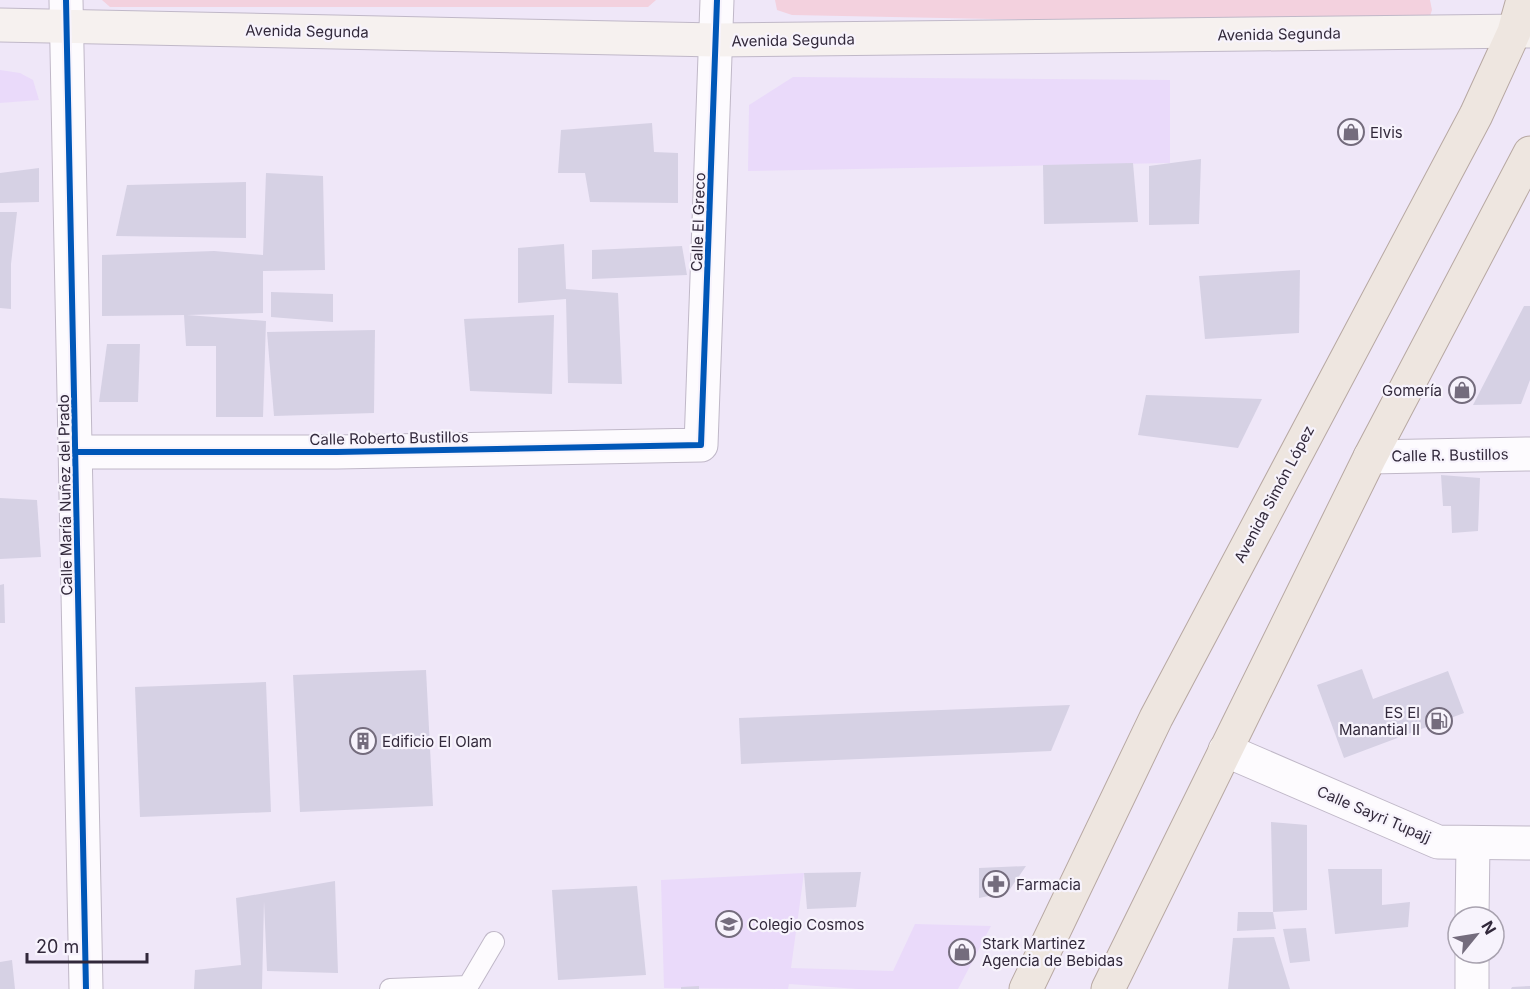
<svg xmlns="http://www.w3.org/2000/svg" width="1530" height="989" viewBox="0 0 1530 989" font-family="Inter,sans-serif">
	<rect width="100%" height="100%" fill="#efe7f8"/>
	<!-- built -->
	<g fill="#eadafa">
		<path d="M 0,70 L 20,73 L 33,80 L 39,100 L 0,103 Z"/>
		<path d="M 793,77 L 1170,80 L 1170,163 L 748,171 L 749,105 Z"/>
		<path d="M 804,873 L 791,968 L 893,971 L 915,924 L 991,926 L 958,989 L 858,989 L 789,984 L 788,989 L 664,988 L 661,880 Z"/>
	</g>
	<!-- green -->
	<g fill="#f3d1de">
		<path d="M 102,0 L 656,0 L 648,7 L 110,7 Z"/>
		<path d="M 775,0 L 1430,0 L 1432,10 L 1429,19 L 1200,23 L 792,15 L 777,10 Z"/>
	</g>
	<!-- building -->
	<g fill="#d6d1e4">
		<path d="M 652,123 L 654,152 L 678,153 L 678,203 L 590,202 L 585,173 L 558,173 L 561,130 Z"/>
		<path d="M 1201,159 L 1199,224 L 1149,225 L 1149,166 Z"/>
		<path d="M 1133,163 L 1138,222 L 1044,224 L 1043,165 Z"/>
		<path d="M 39,168 L 39,202 L 0,203 L 0,173 Z"/>
		<path d="M 266,173 L 323,176 L 325,270 L 263,271 L 263,313 L 187,315 L 266,321 L 263,417 L 216,417 L 216,346 L 186,346 L 184,315 L 102,316 L 102,255 L 214,251 L 263,255 Z"/>
		<path d="M 246,182 L 246,238 L 116,236 L 127,185 Z"/>
		<path d="M 0,212 L 17,212 L 11,264 L 11,309 L 0,308 Z"/>
		<path d="M 564,244 L 566,289 L 618,293 L 622,384 L 568,383 L 566,299 L 518,303 L 518,248 Z"/>
		<path d="M 682,246 L 687,275 L 592,279 L 592,250 Z"/>
		<path d="M 1300,270 L 1299,333 L 1205,339 L 1199,276 Z"/>
		<path d="M 271,292 L 333,294 L 333,322 L 271,317 Z"/>
		<path d="M 1524,306 L 1530,306 L 1530,380 L 1521,404 L 1473,405 Z"/>
		<path d="M 554,315 L 552,394 L 470,391 L 464,319 Z"/>
		<path d="M 375,330 L 374,413 L 274,416 L 267,332 Z"/>
		<path d="M 107,344 L 140,344 L 138,402 L 99,402 Z"/>
		<path d="M 1146,395 L 1262,399 L 1238,448 L 1138,435 Z"/>
		<path d="M 1441,475 L 1480,478 L 1478,531 L 1452,533 L 1451,506 L 1443,506 Z"/>
		<path d="M 0,498 L 37,500 L 41,557 L 0,559 Z"/>
		<path d="M 4,584 L 5,623 L 0,623 L 0,585 Z"/>
		<path d="M 1362,669 L 1373,699 L 1448,671 L 1464,713 L 1344,758 L 1317,685 Z"/>
		<path d="M 426,670 L 433,806 L 300,812 L 293,675 Z"/>
		<path d="M 266,682 L 271,812 L 140,817 L 135,687 Z"/>
		<path d="M 1070,705 L 1051,751 L 741,764 L 739,718 Z"/>
		<path d="M 1271,822 L 1307,825 L 1307,910 L 1273,912 Z"/>
		<path d="M 1026,866 L 1008,892 L 979,898 L 979,868 Z"/>
		<path d="M 1328,869 L 1382,869 L 1382,905 L 1410,902 L 1408,927 L 1335,934 Z"/>
		<path d="M 861,872 L 856,907 L 807,909 L 804,873 Z"/>
		<path d="M 335,881 L 338,973 L 267,971 L 264,901 L 262,989 L 194,989 L 195,970 L 241,965 L 236,898 Z"/>
		<path d="M 637,886 L 646,975 L 558,980 L 552,890 Z"/>
		<path d="M 1238,912 L 1273,912 L 1276,929 L 1237,931 Z"/>
		<path d="M 1306,928 L 1310,961 L 1290,963 L 1283,929 Z"/>
		<path d="M 1274,937 L 1290,989 L 1228,989 L 1233,938 Z"/>
		<path d="M 12,960 L 15,989 L 0,989 L 0,962 Z"/>
		<path d="M 699,986 L 699,989 L 681,989 L 681,987 Z"/>
		<path d="M 1530,986 L 1530,989 L 1511,989 L 1512,987 Z"/>
	</g>
	<g fill="none" stroke-linecap="round" stroke-linejoin="round">
		<defs>
			<path id="service" d="M 390,989 L 468,986 L 494,942"/>
			<g id="minor">
				<path d="M 66,0 L 86,989"/>
				<path d="M 76,452 L 337,452 L 701,445 L 717,0"/>
				<path d="M 1370,457 L 1530,454"/>
				<path d="M 1225,750 L 1438,842 L 1530,843"/>
				<path d="M 1472,917 L 1473,844"/>
				<path d="M 1472,989 L 1472,953"/>
			</g>
			<path id="secondary" d="M 0,25 L 716,40 L 1530,31"/>
			<g id="primary">
				<path d="M 1026,989 L 1156,718 L 1476,115 L 1514,32 L 1523,0"/>
				<path d="M 1108,989 L 1370,457 L 1530,153"/>
			</g>
		</defs>
		<!-- service casing -->
		<use href="#service" stroke="#c0b8c8" stroke-width="22"/>
		<!-- minor casing -->
		<use href="#minor" stroke="#c0b8c8" stroke-width="35"/>
		<!-- secondary casing -->
		<use href="#secondary" stroke="#c0b8c8" stroke-width="35"/>
		<!-- primary casing -->
		<use href="#primary" stroke="#b7a8a2" stroke-width="35"/>
		<!-- service -->
		<use href="#service" stroke="#fdfbfe" stroke-width="20"/>
		<!-- minor -->
		<use href="#minor" stroke="#fdfbfe" stroke-width="33"/>
		<!-- secondary -->
		<use href="#secondary" stroke="#f6f1ef" stroke-width="33"/>
		<!-- primary -->
		<use href="#primary" stroke="#eee6e0" stroke-width="33"/>
		<defs>
			<g id="cycleway">
				<path d="M 66,0 L 86,989"/>
				<path d="M 76,452 L 337,452 L 701,445 L 717,0"/>
			</g>
		</defs>
		<!-- cycleway casing -->
		<use href="#cycleway" stroke="#f7f3fc" stroke-width="10"/>
		<!-- cycleway -->
		<use href="#cycleway" stroke="#0057b8" stroke-width="6"/>
	</g>
	<!-- icons -->
	<defs>
		<symbol id="shop-ring" viewBox="-11 -11 22 22"><circle r="9.5" fill="#f7f3fc" stroke="#746c7d" stroke-width="1.5"/><path d="M-5-2.5h2.3a2.7 3.5 0 0 1 5.4 0H5L5.5 6h-11ZM-1.5-2.5h3a1.5 2.3 0 0 0-3 0Z" fill="#746c7d"/></symbol>
		<symbol id="fuel-ring" viewBox="-11 -11 22 22"><circle r="9.5" fill="#f7f3fc" stroke="#746c7d" stroke-width="1.5"/><path d="M-5.5-6h7V0h2V4h1.3V-2.5L3-4.5l.8-.8L6-3V5H2.5V1h-1V6h-7ZM-4.2-4.7v3.2H.2V-4.7Z" fill="#746c7d"/></symbol>
		<symbol id="building-ring" viewBox="-11 -11 22 22"><circle r="9.5" fill="#f7f3fc" stroke="#746c7d" stroke-width="1.5"/><path d="M-4-6H4V6H1V3H-1V6H-4ZM-2.5-4.3h1.7v1.8h-1.7ZM.8-4.3h1.7v1.8H.8ZM-2.5-1h1.7V.8h-1.7ZM.8-1h1.7V.8H.8Z" fill="#746c7d"/></symbol>
		<symbol id="pharmacy-ring" viewBox="-11 -11 22 22"><circle r="9.5" fill="#f7f3fc" stroke="#746c7d" stroke-width="1.5"/><path d="M-2-6h4v4h4v4h-4v4h-4v-4h-4v-4h4Z" fill="#746c7d"/></symbol>
		<symbol id="school-ring" viewBox="-11 -11 22 22"><circle r="9.5" fill="#f7f3fc" stroke="#746c7d" stroke-width="1.5"/><path d="M0-5L7-2L0 1L-7-2ZM-4 1L0 2.5L4 1V4Q0 6-4 4Z" fill="#746c7d"/></symbol>
	</defs>
	<g fill-rule="evenodd">
		<use href="#shop-ring" x="1336" y="117" width="30" height="30"/>
		<use href="#shop-ring" x="1447" y="375" width="30" height="30"/>
		<use href="#fuel-ring" x="1424" y="706" width="30" height="30"/>
		<use href="#building-ring" x="348" y="726" width="30" height="30"/>
		<use href="#pharmacy-ring" x="981" y="869" width="30" height="30"/>
		<use href="#school-ring" x="714" y="909" width="30" height="30"/>
		<use href="#shop-ring" x="947" y="937" width="30" height="30"/>
	</g>
	<g text-anchor="middle" dominant-baseline="central" stroke-width="4.5" stroke-linejoin="round" paint-order="stroke">
		<!-- street labels -->
		<g font-size="15" fill="#32293b" stroke="#f7f3fc">
			<text transform="translate(307 31) rotate(1)">Avenida Segunda</text>
			<text transform="translate(1279 34) rotate(-1)">Avenida Segunda</text>
			<text transform="translate(793 40) rotate(-1)">Avenida Segunda</text>
			<text transform="translate(698 222) rotate(-88)">Calle El Greco</text>
			<text transform="translate(389 438) rotate(-1)">Calle Roberto Bustillos</text>
			<text transform="translate(1450 455) rotate(-1)">Calle R. Bustillos</text>
			<text transform="translate(1274 494) rotate(-62)">Avenida Simón López</text>
			<text transform="translate(65 495) rotate(-91)">Calle María Nuñez del Prado</text>
			<text transform="translate(1374 814) rotate(23)">Calle Sayri Tupajj</text>
		</g>
		<!-- poi labels -->
		<g font-size="15" fill="#32293b" stroke="#f7f3fc" text-anchor="start">
			<text x="1370" y="132">Elvis</text>
			<text x="1442" y="390" text-anchor="end">Gomería</text>
			<text x="1420" y="712" text-anchor="end">ES El<tspan x="1420" dy="17">Manantial II</tspan></text>
			<text x="382" y="741">Edificio El Olam</text>
			<text x="1016" y="884">Farmacia</text>
			<text x="748" y="924">Colegio Cosmos</text>
			<text x="982" y="943">Stark Martinez<tspan x="982" dy="17">Agencia de Bebidas</tspan></text>
		</g>
	</g>
	<!-- north arrow -->
	<g transform="translate(1476 935) rotate(60)"><circle r="28" fill="#f7f3fc" stroke="#a8a2af" stroke-width="1.5"/>
	<path d="M0-4.5L10 22L0 15L-10 22Z" fill="#746c7d"/>
	<text y="-9" font-size="16" font-weight="bold" text-anchor="middle" fill="#32293b">N</text>
	</g>
	<!-- scale -->
	<path d="M27 953v9h120v-9" fill="none" stroke="#32293b" stroke-width="3"/>
	<text x="36" y="953" font-size="18" fill="#32293b" stroke="#f7f3fc" stroke-width="4.5" paint-order="stroke">20 m</text>
</svg>
